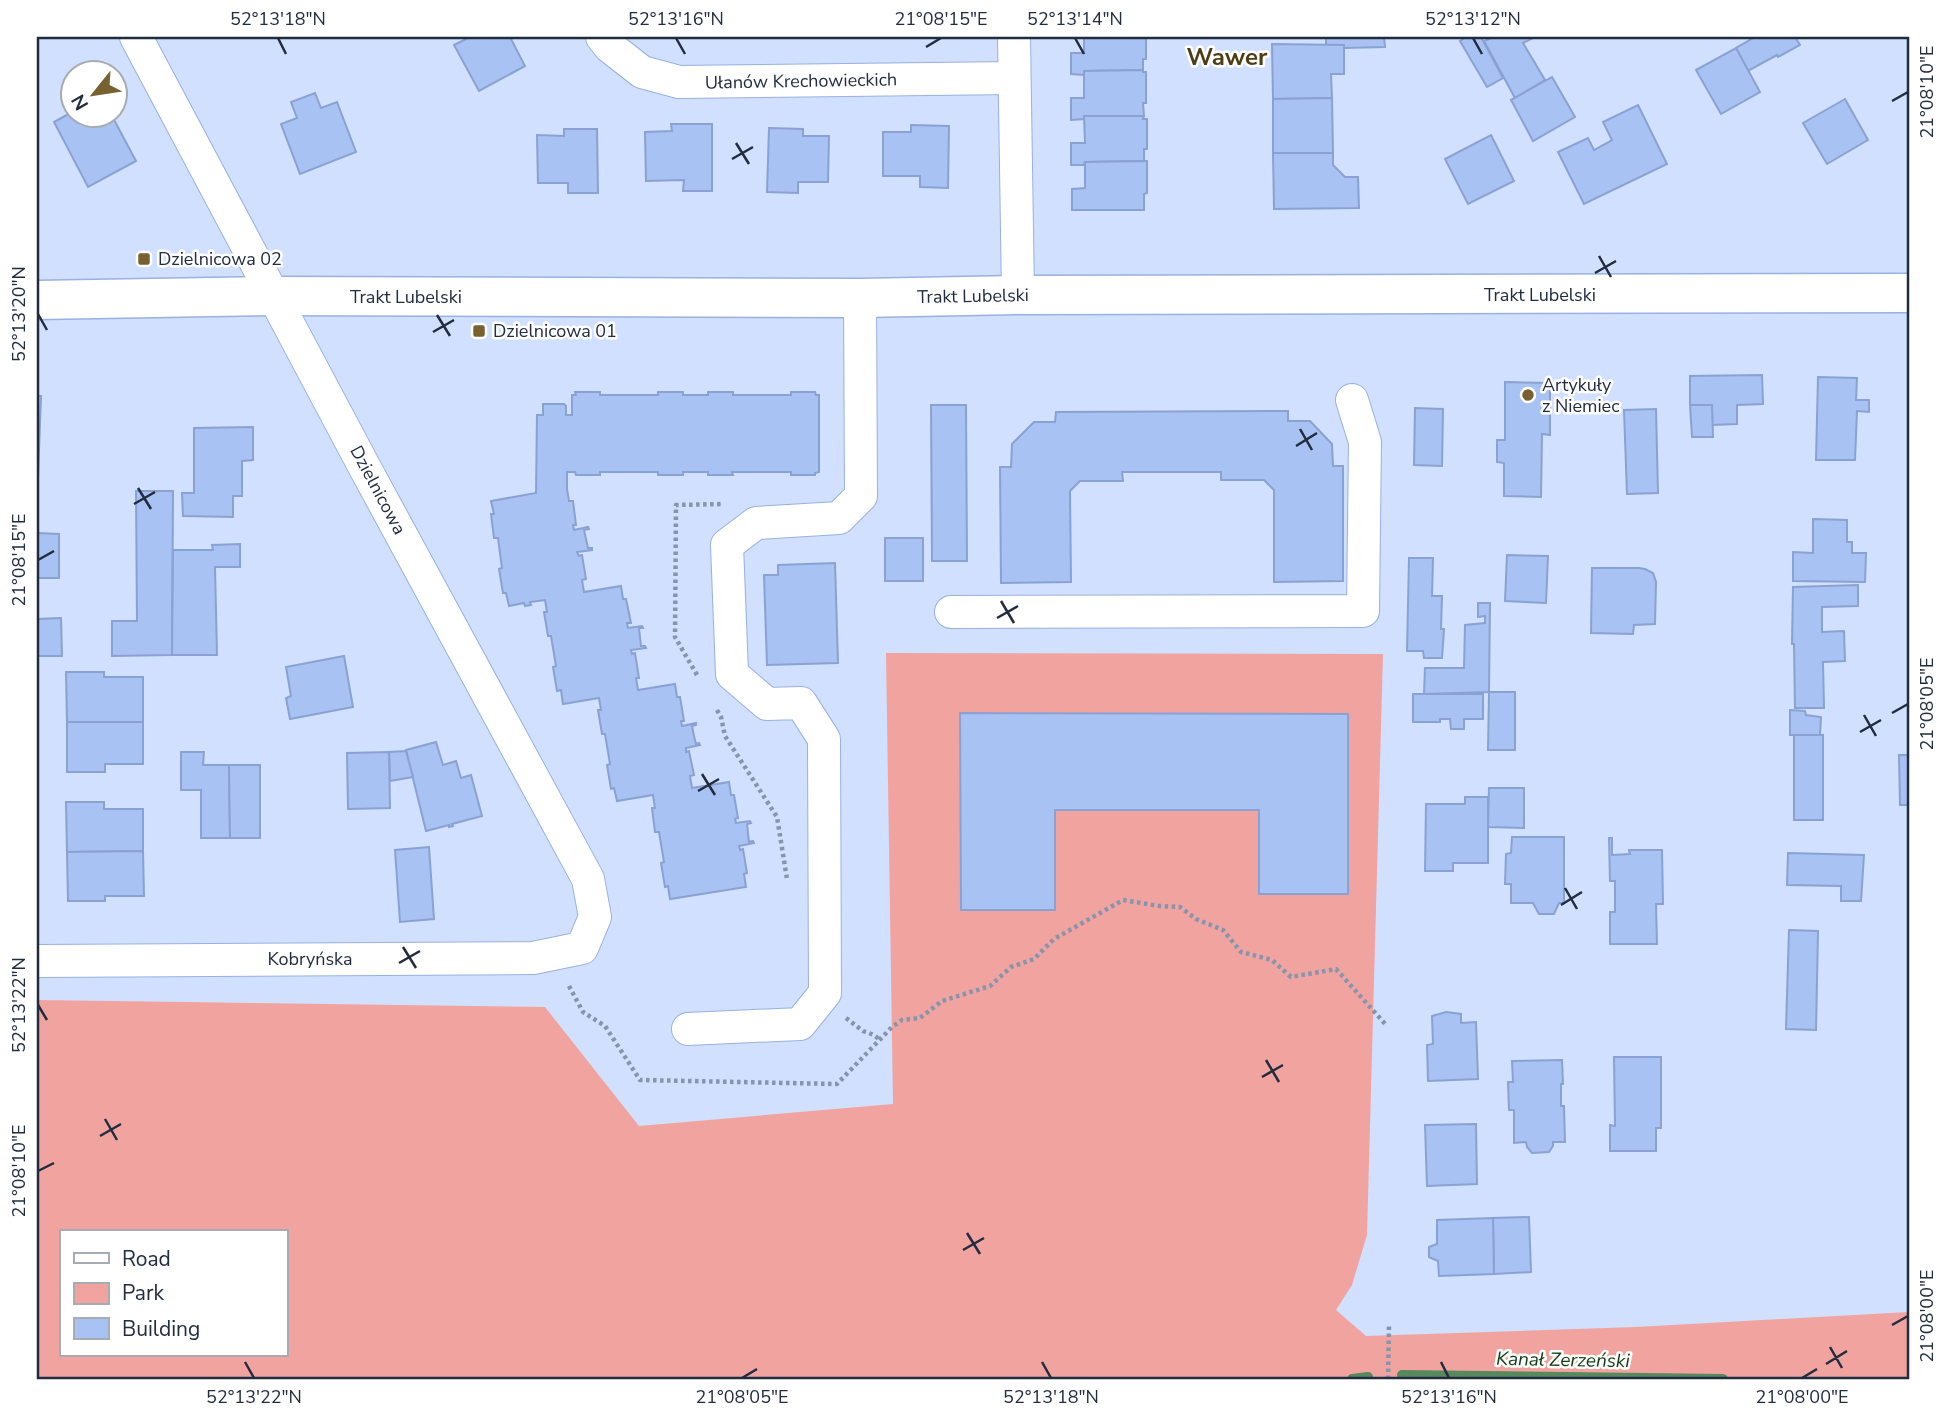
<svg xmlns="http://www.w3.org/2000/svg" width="1946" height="1416" viewBox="0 0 1946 1416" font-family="'Nunito Sans',sans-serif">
	<rect width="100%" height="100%" fill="#d0e0fe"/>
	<!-- green -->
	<path fill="#f1a49f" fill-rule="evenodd" d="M 886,653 L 1383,654 L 1367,1235 L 1352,1285 L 1336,1310 L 1366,1336 L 1636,1327 L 1909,1312 L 1909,1379 L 37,1379 L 37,1000 L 545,1007 L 639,1126 L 893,1104 ZM 61,1232 L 285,1232 L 285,1355 L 61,1355 Z"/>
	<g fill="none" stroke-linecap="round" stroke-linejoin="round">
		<!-- stream -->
		<g stroke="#57885e" stroke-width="10">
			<path d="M 1402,1375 L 1723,1379"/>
			<path d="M 1352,1379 L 1368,1377"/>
		</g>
	</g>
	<!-- building -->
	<g fill="#a8c2f3" stroke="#8aa2d2" stroke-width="2">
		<path d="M 470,37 L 510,37 L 525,66 L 479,91 L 454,45 Z"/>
		<path d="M 1084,37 L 1146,37 L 1146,59 L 1143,59 L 1143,70 L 1084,71 L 1084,75 L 1071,74 L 1071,53 L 1084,53 Z"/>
		<path d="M 1326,37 L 1384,37 L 1385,47 L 1344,48 L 1344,45 L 1326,45 Z"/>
		<path d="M 1466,37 L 1481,37 L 1503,78 L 1487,87 L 1460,41 Z"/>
		<path d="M 1494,37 L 1535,37 L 1523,43 L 1545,80 L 1515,98 L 1484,41 Z"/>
		<path d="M 1755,37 L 1795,37 L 1800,45 L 1778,57 L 1777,55 L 1748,71 L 1736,48 Z"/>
		<path d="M 1272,44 L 1344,45 L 1344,74 L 1331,74 L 1332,98 L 1273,99 Z"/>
		<path d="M 1736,48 L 1760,92 L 1721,114 L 1696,70 Z"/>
		<path d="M 1143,70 L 1143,72 L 1146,72 L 1146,103 L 1143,103 L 1144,116 L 1084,116 L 1085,119 L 1071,120 L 1071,98 L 1084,98 L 1084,71 Z"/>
		<path d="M 1552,77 L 1575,117 L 1533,141 L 1511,100 Z"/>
		<path d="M 315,93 L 321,108 L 337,102 L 356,152 L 300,174 L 281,124 L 297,118 L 291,102 Z"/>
		<path d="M 1332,98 L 1333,153 L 1273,153 L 1273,99 Z"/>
		<path d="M 1845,99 L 1868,140 L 1827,164 L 1803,123 Z"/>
		<path d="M 1638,105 L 1667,164 L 1584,204 L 1558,152 L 1588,138 L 1594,150 L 1612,140 L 1603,122 Z"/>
		<path d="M 74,111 L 74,116 L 112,116 L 136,161 L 88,187 L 54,122 Z"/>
		<path d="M 1084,116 L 1144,116 L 1143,119 L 1147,119 L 1147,149 L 1144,149 L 1144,161 L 1085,162 L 1084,165 L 1071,165 L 1071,143 L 1085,143 Z"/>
		<path d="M 671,124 L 712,124 L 712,191 L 683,191 L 684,180 L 646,181 L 645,132 L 672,131 Z"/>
		<path d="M 911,125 L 949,126 L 948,188 L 920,187 L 920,176 L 883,176 L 883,132 L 911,132 Z"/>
		<path d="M 769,128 L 803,129 L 803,136 L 829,136 L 828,182 L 798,182 L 798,193 L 767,192 Z"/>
		<path d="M 564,129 L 597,129 L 598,193 L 568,193 L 568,183 L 538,183 L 537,135 L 564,136 Z"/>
		<path d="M 1491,135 L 1514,181 L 1468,204 L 1445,159 Z"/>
		<path d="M 1273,153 L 1333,153 L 1333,165 L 1345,177 L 1358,177 L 1359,208 L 1274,209 Z"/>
		<path d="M 1147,161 L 1147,193 L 1144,194 L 1144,210 L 1072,210 L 1072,189 L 1085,188 L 1085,162 Z"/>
		<path d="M 1762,375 L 1763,404 L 1737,405 L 1737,424 L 1712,425 L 1712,405 L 1690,405 L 1690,376 Z"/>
		<path d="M 1818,377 L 1857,378 L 1856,400 L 1869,400 L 1869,412 L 1857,411 L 1855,460 L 1816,460 Z"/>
		<path d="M 1505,382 L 1550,383 L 1550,435 L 1542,434 L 1541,497 L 1504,496 L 1504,463 L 1497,462 L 1497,440 L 1505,440 Z"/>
		<path d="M 575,392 L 600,392 L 600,395 L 658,395 L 658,392 L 683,392 L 683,395 L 708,395 L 708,392 L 733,392 L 733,395 L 791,395 L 791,392 L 815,392 L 816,395 L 819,395 L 819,472 L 815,473 L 815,475 L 791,475 L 791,472 L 732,472 L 733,475 L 708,475 L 708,472 L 683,472 L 683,475 L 658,475 L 658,472 L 600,472 L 600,475 L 576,475 L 575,472 L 567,472 L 567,489 L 569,501 L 573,501 L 576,525 L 573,525 L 574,530 L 588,527 L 589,529 L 584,530 L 588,548 L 592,548 L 592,550 L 577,552 L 579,556 L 582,555 L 586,579 L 582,580 L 584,592 L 621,586 L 623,599 L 626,599 L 631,623 L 627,623 L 628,628 L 642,626 L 643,628 L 639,628 L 641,646 L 645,646 L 646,648 L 631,650 L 632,654 L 635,653 L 639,678 L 636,678 L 638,690 L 675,684 L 677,697 L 680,697 L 684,721 L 681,721 L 682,726 L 696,723 L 696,725 L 692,726 L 694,736 L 696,744 L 699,743 L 700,745 L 686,748 L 686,752 L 689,751 L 694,775 L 690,776 L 692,788 L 729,782 L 731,795 L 734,795 L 738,818 L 735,819 L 736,823 L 750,821 L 751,823 L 747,824 L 749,842 L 753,841 L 754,843 L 739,846 L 740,850 L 743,849 L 747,873 L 744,874 L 746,887 L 670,899 L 668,886 L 665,887 L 661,863 L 664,862 L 659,832 L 655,832 L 652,808 L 655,808 L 653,795 L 617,801 L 614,788 L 611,789 L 607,765 L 610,764 L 605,734 L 602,734 L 598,710 L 601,710 L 599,698 L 563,704 L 561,690 L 557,691 L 553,667 L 556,666 L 551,636 L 548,636 L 544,612 L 547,612 L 545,600 L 530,602 L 531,605 L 525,606 L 524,603 L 509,606 L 506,593 L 503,593 L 499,569 L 502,568 L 498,538 L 494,538 L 491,514 L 494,514 L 491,501 L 536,493 L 537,415 L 543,415 L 543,404 L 564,404 L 566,406 L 566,415 L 572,415 L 572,395 L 576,395 Z"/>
		<path d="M 37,396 L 41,396 L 38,478 L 37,478 Z"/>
		<path d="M 931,405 L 966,405 L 967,561 L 932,561 Z"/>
		<path d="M 1690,405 L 1712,405 L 1713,437 L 1692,437 Z"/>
		<path d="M 1415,408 L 1443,409 L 1442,466 L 1414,465 Z"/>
		<path d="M 1656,409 L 1658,493 L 1627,494 L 1624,410 Z"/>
		<path d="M 1288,411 L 1288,421 L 1310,421 L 1332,444 L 1333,466 L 1343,466 L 1343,581 L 1274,582 L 1274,490 L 1264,480 L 1221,480 L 1221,472 L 1122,472 L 1123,481 L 1080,481 L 1070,491 L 1071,582 L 1001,583 L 1000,467 L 1011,467 L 1012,444 L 1034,422 L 1055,422 L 1056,412 Z"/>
		<path d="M 253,427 L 253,460 L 242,461 L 242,496 L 233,496 L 233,517 L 183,516 L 182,493 L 194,493 L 194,428 Z"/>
		<path d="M 136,491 L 173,491 L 172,655 L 112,656 L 112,621 L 137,621 Z"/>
		<path d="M 1813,519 L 1847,520 L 1847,542 L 1852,542 L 1852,553 L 1866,553 L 1865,582 L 1793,581 L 1793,552 L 1813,553 Z"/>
		<path d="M 37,533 L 59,534 L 59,578 L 37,578 Z"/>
		<rect x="885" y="538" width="38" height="43"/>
		<path d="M 240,544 L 240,567 L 215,567 L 217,655 L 172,655 L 173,550 L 213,550 L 212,545 Z"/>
		<path d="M 1507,555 L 1548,556 L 1546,603 L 1505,601 Z"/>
		<path d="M 1409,558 L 1433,558 L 1432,596 L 1442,596 L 1441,629 L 1444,629 L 1442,658 L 1424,658 L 1423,651 L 1407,651 Z"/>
		<path d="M 835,563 L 838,663 L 767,665 L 764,575 L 778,575 L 778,565 Z"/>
		<path d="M 1592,568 L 1639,568 L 1645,569 L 1653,573 L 1656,582 L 1655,624 L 1634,625 L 1633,634 L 1591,633 Z"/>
		<path d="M 1858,585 L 1858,606 L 1822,607 L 1822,632 L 1844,631 L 1845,661 L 1823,662 L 1824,708 L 1795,708 L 1794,644 L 1792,644 L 1793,587 Z"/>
		<path d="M 1478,603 L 1490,603 L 1489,692 L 1424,694 L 1425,668 L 1464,668 L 1465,625 L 1485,623 L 1485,616 L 1478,617 Z"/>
		<path d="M 61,618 L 62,656 L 37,656 L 37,619 Z"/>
		<path d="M 344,656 L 353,707 L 290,719 L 286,698 L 291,696 L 286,667 Z"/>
		<path d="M 66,672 L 104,672 L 104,677 L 143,677 L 143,722 L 67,722 Z"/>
		<path d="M 1489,692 L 1515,692 L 1515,750 L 1488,750 Z"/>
		<path d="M 1413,694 L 1483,694 L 1483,719 L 1464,719 L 1464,729 L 1451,729 L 1450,719 L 1440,719 L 1440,722 L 1413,722 Z"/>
		<path d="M 1790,710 L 1805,711 L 1806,715 L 1821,717 L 1820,735 L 1790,735 Z"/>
		<path d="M 960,713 L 1348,714 L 1348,894 L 1259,894 L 1259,810 L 1055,810 L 1055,910 L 961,910 Z"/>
		<path d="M 67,722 L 143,722 L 143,764 L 105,764 L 105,772 L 67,772 Z"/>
		<rect x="1794" y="735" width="29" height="85"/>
		<path d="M 436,742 L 443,765 L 456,761 L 461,778 L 471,775 L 482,816 L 452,824 L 453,826 L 449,827 L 449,825 L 426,831 L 406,750 Z"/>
		<path d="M 406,751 L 413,777 L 390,781 L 389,752 Z"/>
		<path d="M 181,752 L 204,752 L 203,765 L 229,765 L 230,838 L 201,838 L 201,790 L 181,790 Z"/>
		<path d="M 389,752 L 390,808 L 348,809 L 347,753 Z"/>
		<path d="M 1899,755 L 1909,755 L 1909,805 L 1900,805 Z"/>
		<path d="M 229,765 L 260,765 L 260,838 L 230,838 Z"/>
		<path d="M 1489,788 L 1524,788 L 1524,828 L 1488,827 Z"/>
		<path d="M 1465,797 L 1488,797 L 1488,863 L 1453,863 L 1453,871 L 1425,871 L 1426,804 L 1465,804 Z"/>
		<path d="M 66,802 L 104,802 L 104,809 L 143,809 L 143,851 L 67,852 Z"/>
		<path d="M 1512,837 L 1564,837 L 1564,903 L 1559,903 L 1554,914 L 1539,914 L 1533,903 L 1511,903 L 1511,884 L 1505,884 L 1506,854 L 1511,853 Z"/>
		<path d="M 1609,838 L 1612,838 L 1612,855 L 1630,854 L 1629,850 L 1662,850 L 1663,904 L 1656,904 L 1657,944 L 1610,944 L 1610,912 L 1615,912 L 1615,881 L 1610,881 Z"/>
		<path d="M 429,847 L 434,919 L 400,922 L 395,850 Z"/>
		<path d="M 143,851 L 144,896 L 105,896 L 105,901 L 68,901 L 67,852 Z"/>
		<path d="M 1788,853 L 1864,855 L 1861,901 L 1841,901 L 1841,886 L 1787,885 Z"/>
		<path d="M 1789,930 L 1818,931 L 1816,1030 L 1786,1029 Z"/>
		<path d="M 1446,1012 L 1461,1014 L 1461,1023 L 1476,1022 L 1478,1079 L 1428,1081 L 1427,1045 L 1433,1044 L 1432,1016 Z"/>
		<path d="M 1614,1057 L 1661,1057 L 1661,1128 L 1656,1128 L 1656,1151 L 1610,1151 L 1610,1125 L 1615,1126 Z"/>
		<path d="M 1562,1060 L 1563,1084 L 1561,1084 L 1561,1106 L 1564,1106 L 1565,1142 L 1553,1142 L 1553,1146 L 1549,1152 L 1532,1153 L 1527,1147 L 1526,1142 L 1514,1143 L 1514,1110 L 1509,1110 L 1508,1082 L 1513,1082 L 1512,1061 Z"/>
		<path d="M 1476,1124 L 1477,1184 L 1427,1186 L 1425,1125 Z"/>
		<path d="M 1529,1217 L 1531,1272 L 1494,1274 L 1493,1218 Z"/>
		<path d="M 1493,1218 L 1494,1274 L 1439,1276 L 1438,1261 L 1429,1257 L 1429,1247 L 1437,1244 L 1437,1220 Z"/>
	</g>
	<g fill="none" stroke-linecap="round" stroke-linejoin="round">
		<defs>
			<g id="minor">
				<path d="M 602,37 L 610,47 L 642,72 L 679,82 L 1014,78"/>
				<path d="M 1014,37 L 1018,295"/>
				<path d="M 951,612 L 1363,611 L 1365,442 L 1352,400"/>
				<path d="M 37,961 L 533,958 L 582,948 L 595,917 L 588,879 L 365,468 L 136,37"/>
				<path d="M 688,1029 L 800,1024 L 825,993 L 824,739 L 801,703 L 767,704 L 732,674 L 727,545 L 756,523 L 839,518 L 861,496 L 860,298"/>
			</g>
			<path id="tertiary" d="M 37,300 L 274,296 L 860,298 L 1018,295 L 1909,293"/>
		</defs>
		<!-- minor casing -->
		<use href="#minor" stroke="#98b1e1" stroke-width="34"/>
		<!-- tertiary casing -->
		<use href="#tertiary" stroke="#98b1e1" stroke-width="41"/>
		<!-- path -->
		<g stroke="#8694ad" stroke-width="4.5" stroke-dasharray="3.5 3.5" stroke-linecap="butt">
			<path d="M 697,675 L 675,637 L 676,505 L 723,504"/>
			<path d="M 717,710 L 721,717 L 725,736 L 777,817 L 787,879"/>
			<path d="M 569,986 L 583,1012 L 605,1026 L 640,1080 L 837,1084 L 892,1027 L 902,1020 L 920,1018 L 942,1001 L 990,986 L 1011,967 L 1034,959 L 1054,939 L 1123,900 L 1159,906 L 1180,907 L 1196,919 L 1223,930 L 1241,952 L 1272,960 L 1291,977 L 1336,969 L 1387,1026"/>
			<path d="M 846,1018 L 863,1031 L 874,1035 L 880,1040"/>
			<path d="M 1388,1379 L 1389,1326"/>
		</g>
		<!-- minor -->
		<use href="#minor" stroke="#fff" stroke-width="32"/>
		<!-- tertiary -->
		<use href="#tertiary" stroke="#fff" stroke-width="38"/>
	</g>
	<!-- ticks -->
	<path fill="none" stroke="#222c3f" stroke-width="2.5" d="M 278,38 L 286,54M 676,38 L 685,54M 1075,38 L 1084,54M 1473,38 L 1482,54M 926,47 L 941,38M 1892,101 L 1908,92M 736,143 L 749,164M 732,159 L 753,147M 1599,256 L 1611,277M 1595,273 L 1616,261M 38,314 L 47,330M 437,315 L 450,336M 433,332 L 454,320M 1300,429 L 1312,450M 1296,446 L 1317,433M 138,488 L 151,509M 134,504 L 155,492M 38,560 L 54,551M 1001,601 L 1014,623M 997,618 L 1018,606M 1892,713 L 1908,704M 1864,715 L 1876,736M 1860,732 L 1881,720M 702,774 L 715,795M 698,791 L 719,779M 1565,888 L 1577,909M 1561,905 L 1582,892M 403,947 L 416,968M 399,963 L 420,951M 38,1005 L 47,1020M 1266,1060 L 1279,1082M 1262,1077 L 1283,1065M 105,1119 L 117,1140M 100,1136 L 121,1124M 38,1171 L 54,1163M 967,1233 L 980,1254M 963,1250 L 984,1238M 1892,1325 L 1908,1316M 1830,1347 L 1842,1368M 245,1362 L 254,1378M 1042,1362 L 1051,1378M 1441,1362 L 1449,1378M 1826,1364 L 1847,1351M 742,1378 L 757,1369M 1802,1378 L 1817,1369"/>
	<!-- markers -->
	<g fill="#786131" stroke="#fff" stroke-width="2.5">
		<rect x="137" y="252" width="14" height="14" rx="3.5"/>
		<rect x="472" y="324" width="14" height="14" rx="3.5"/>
		<circle cx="1528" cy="395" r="7"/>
	</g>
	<g text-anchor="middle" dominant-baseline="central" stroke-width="5" stroke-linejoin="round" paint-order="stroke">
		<!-- street labels -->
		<g font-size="18" fill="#222c3f" stroke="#fff">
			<text transform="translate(801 81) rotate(-1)">Ułanów Krechowieckich</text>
			<text x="1540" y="295">Trakt Lubelski</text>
			<text transform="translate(973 296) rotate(-1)">Trakt Lubelski</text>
			<text x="406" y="297">Trakt Lubelski</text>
			<text transform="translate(378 490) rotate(62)">Dzielnicowa</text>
			<text x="310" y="959">Kobryńska</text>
		</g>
		<!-- poi labels -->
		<g font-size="18" fill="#222c3f" stroke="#fff" text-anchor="start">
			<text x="158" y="259">Dzielnicowa 02</text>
			<text x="493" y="331">Dzielnicowa 01</text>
			<text x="1542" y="385">Artykuły<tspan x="1542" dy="21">z Niemiec</tspan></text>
		</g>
		<!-- water labels -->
		<g font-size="19" font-style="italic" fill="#103e11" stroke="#fff">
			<text transform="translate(1563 1360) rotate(1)">Kanał Zerzeński</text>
		</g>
		<!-- district labels -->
		<g font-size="24" font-weight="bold" fill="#4e3c15" stroke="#fff">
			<text x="1227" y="57">Wawer</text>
		</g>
	</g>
	<!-- border -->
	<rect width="1946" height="1416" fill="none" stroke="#ffffff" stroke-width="77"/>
	<!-- legend -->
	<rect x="60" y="1230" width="228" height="126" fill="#ffffff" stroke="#a7abb2" stroke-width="2"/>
	<rect x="74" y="1253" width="35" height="10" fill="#ffffff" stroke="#a7abb2" stroke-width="2"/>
	<text x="122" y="1266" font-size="21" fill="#222c3f">Road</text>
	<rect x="74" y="1283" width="35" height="21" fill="#f1a49f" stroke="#a7abb2" stroke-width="2"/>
	<text x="122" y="1300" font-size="21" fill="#222c3f">Park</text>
	<rect x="74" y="1318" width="35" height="21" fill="#a8c2f3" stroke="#a7abb2" stroke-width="2"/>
	<text x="122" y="1336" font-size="21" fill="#222c3f">Building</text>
	<!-- north arrow -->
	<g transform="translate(94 94) rotate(240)"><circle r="33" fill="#ffffff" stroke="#a7abb2" stroke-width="2"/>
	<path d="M0-5L12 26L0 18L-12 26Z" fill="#786131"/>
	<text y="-10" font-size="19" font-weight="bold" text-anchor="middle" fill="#222c3f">N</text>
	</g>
	<rect x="38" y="38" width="1870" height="1340" fill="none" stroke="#222c3f" stroke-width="2.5"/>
	<g font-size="18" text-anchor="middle" fill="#222c3f">
		<text x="278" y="25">52°13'18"N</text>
		<text x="676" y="25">52°13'16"N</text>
		<text x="941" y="25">21°08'15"E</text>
		<text x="1075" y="25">52°13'14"N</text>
		<text x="1473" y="25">52°13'12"N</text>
		<text transform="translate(1927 92) rotate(-90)" y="6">21°08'10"E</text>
		<text transform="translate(19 314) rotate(-90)" y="6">52°13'20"N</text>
		<text transform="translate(19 560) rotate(-90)" y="6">21°08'15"E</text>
		<text transform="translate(1927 704) rotate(-90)" y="6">21°08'05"E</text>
		<text transform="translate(19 1005) rotate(-90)" y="6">52°13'22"N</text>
		<text transform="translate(19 1171) rotate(-90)" y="6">21°08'10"E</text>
		<text transform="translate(1927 1316) rotate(-90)" y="6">21°08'00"E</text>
		<text x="254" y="1403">52°13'22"N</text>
		<text x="742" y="1403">21°08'05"E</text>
		<text x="1051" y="1403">52°13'18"N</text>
		<text x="1449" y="1403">52°13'16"N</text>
		<text x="1802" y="1403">21°08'00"E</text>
	</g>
</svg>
